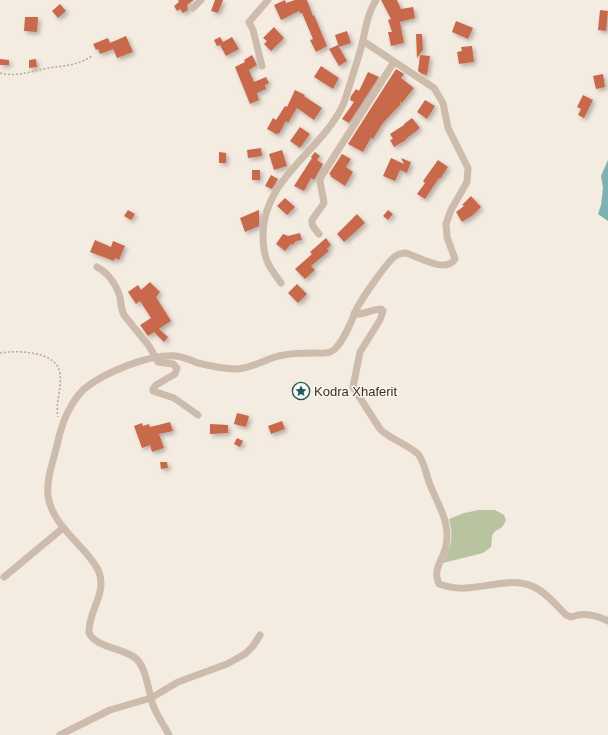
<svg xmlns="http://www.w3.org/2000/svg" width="608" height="735" viewBox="0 0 608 735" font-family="Arial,sans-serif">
	<defs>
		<filter id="shadow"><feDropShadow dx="2.5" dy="2.5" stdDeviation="2" flood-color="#0004"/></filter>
	</defs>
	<rect width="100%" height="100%" fill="#f4ebe1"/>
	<!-- green -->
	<path fill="#b8c4a0" d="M 479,510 L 495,510 L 504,515 L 506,520 C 502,531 498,527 493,534 C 491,537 492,543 491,547 L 483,553 L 443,563 C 451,547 454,537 449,519 L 464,513 Z"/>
	<!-- water -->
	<path fill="#7fb0b2" d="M 608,160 L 608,221 L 598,214 L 601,205 L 603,188 L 601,176 Z"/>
	<!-- building -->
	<g fill="#c8694b" filter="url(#shadow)">
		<path d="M 178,0 L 194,0 L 187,5 L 188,10 L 183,13 L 180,9 L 177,11 L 174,6 L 179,2 Z"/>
		<path d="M 215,0 L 223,0 L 218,13 L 211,11 Z"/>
		<path d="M 285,0 L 286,3 L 295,0 L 307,0 L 313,16 L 314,15 L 327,46 L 316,52 L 310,40 L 313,39 L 302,13 L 300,13 L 299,11 L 281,20 L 274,5 Z"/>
		<path d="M 381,0 L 397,0 L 401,9 L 413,7 L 415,18 L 400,22 L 404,43 L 391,46 L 388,32 L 392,32 L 388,20 L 391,19 Z"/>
		<path d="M 60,4 L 66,11 L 58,18 L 52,11 Z"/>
		<path d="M 600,10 L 608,11 L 606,31 L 598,30 Z"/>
		<path d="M 25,17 L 38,17 L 37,32 L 24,31 Z"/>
		<path d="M 456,21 L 473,28 L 468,39 L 452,32 Z"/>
		<path d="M 274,27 L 284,38 L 271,51 L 264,44 L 267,41 L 263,38 Z"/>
		<path d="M 347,31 L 351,43 L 339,47 L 335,35 Z"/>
		<path d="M 416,34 L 422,34 L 423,50 L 417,58 Z"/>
		<path d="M 126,36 L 133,52 L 117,58 L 113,49 L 100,54 L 98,49 L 96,50 L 93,44 L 108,38 L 110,43 Z"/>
		<path d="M 220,37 L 223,42 L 232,37 L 239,49 L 226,56 L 220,45 L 217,46 L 214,40 Z"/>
		<path d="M 338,45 L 347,61 L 339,66 L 329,49 Z"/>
		<path d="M 472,46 L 474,62 L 459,64 L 457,52 L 462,51 L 461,47 Z"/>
		<path d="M 252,55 L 257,65 L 249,70 L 254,82 L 266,77 L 269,83 L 265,85 L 266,89 L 257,93 L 259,100 L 250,104 L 235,67 L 245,62 L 244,60 Z"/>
		<path d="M 420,55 L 430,56 L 427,75 L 422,74 L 418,71 Z"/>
		<path d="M 0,59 L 9,60 L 9,65 L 0,65 Z"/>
		<path d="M 36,59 L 37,67 L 29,68 L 29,60 Z"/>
		<path d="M 321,66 L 339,78 L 333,89 L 314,77 Z"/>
		<path d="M 396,69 L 404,74 L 401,78 L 414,88 L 402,103 L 399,101 L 401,104 L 383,123 L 373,139 L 371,138 L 363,152 L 348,144 Z"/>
		<path d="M 368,72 L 379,77 L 349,123 L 342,119 L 354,102 L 350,100 L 351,96 L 356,89 L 359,91 Z"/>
		<path d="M 603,74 L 605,87 L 596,89 L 593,76 Z"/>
		<path d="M 295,90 L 305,95 L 304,96 L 322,108 L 314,120 L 297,108 L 288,123 L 286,121 L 279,134 L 277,132 L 278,135 L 267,129 L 273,118 L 276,120 L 285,106 L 287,107 Z"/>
		<path d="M 583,95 L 593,100 L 584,118 L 578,115 L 581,109 L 577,107 Z"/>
		<path d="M 425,100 L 435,106 L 427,119 L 417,112 Z"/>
		<path d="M 412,118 L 420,128 L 406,139 L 406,140 L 394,147 L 390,140 L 393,139 L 390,134 L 404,125 L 404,124 Z"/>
		<path d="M 300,127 L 310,134 L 300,148 L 290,141 Z"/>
		<path d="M 261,148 L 262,156 L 248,158 L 247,150 Z"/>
		<path d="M 282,150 L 287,166 L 274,170 L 269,154 Z"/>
		<path d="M 219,152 L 226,153 L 226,163 L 219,163 Z"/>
		<path d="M 315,152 L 320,156 L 317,160 L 323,164 L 314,180 L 311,178 L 304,191 L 294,186 L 312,158 L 311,157 Z"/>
		<path d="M 342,154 L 351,159 L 346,167 L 353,172 L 345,186 L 330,176 L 331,175 L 329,174 Z"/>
		<path d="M 391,158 L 404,164 L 401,158 L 411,162 L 407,173 L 400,170 L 395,181 L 383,176 Z"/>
		<path d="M 438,160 L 448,167 L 440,179 L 439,178 L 425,199 L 417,194 L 425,183 L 423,181 Z"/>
		<rect x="252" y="170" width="8" height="10"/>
		<path d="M 271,175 L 278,179 L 272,189 L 265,186 Z"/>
		<path d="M 471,196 L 481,207 L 473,215 L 462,222 L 456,212 L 464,206 L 462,205 Z"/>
		<path d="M 285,198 L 295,207 L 287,215 L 277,206 Z"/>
		<path d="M 128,210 L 135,214 L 131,220 L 124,216 Z"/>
		<path d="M 259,210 L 259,226 L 245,232 L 240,218 Z"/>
		<path d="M 388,210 L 393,214 L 388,220 L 383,216 Z"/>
		<path d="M 357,214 L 365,223 L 344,242 L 337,234 Z"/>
		<path d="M 300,233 L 302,240 L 296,241 L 293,245 L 291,244 L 285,251 L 276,244 L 283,234 L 288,236 Z"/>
		<path d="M 326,238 L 331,245 L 327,249 L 329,251 L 311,266 L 315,270 L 305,279 L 295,269 L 312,254 L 310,252 Z"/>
		<path d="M 95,240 L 111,247 L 113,241 L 125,246 L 119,260 L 115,258 L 114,261 L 90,252 Z"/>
		<path d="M 150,282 L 160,292 L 156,297 L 171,321 L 159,329 L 168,337 L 164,342 L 154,332 L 148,336 L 140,325 L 151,318 L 140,301 L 136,304 L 128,292 L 138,285 L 141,290 Z"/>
		<path d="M 297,284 L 307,294 L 298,303 L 288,293 Z"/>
		<path d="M 237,413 L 249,416 L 246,427 L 234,424 Z"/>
		<path d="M 282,421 L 285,429 L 271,434 L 268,426 Z"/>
		<path d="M 170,422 L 173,431 L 159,434 L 164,448 L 152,452 L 150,445 L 142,448 L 134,426 L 142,423 L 143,426 L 149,424 L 150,427 Z"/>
		<path d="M 210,424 L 228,425 L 228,433 L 210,434 Z"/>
		<path d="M 237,438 L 243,441 L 240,447 L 234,444 Z"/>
		<path d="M 160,462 L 167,462 L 168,468 L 161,469 Z"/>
	</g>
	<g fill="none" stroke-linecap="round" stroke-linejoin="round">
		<!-- path -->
		<g stroke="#b9a596" stroke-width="1.5" stroke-dasharray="2 2" stroke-linecap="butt">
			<path d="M 0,73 C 15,77 29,72 44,69 C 62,65 75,67 92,56"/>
			<path d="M 0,353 C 17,350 58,351 60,374 C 62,389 55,403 58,417"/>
		</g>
		<!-- minor -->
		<g stroke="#cdbbac" stroke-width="7">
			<path d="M 193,8 L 201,0"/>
			<path d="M 262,66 L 253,30 L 249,22 L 268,0"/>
			<path d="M 319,234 C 315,229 311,226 312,220 L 324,203 L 320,181 L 321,177 L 394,62"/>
			<path d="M 97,267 C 108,273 116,284 120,297 C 121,303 121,309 124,315 L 149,346 L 158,362 L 173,364 L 177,368 L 175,374 L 156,385 L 153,389 L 153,391 L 174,398 L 198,415"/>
			<path d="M 281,283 C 277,277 272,271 269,265 C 264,256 263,246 263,236 C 262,180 320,152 342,107 C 346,99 348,89 351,81 C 355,67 360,54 363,40 C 366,26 368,13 376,0"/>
			<path d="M 354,314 C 365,315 372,309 381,309 L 383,311 L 380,320 L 360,352 L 353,387 L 380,429 C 391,440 406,443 418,454 C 424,461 426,474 429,482 C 437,504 451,521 446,546 C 443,560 432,569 439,584 C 448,587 456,589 466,588 C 488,587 513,577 534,587 C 547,593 556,605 566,615 L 571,617 C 584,612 596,615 608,621"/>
			<path d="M 4,577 L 63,528"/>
			<path d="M 60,735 L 110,710 L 151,698 L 178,682 L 227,664 L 245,654 L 253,646 L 260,635"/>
			<path d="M 169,735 C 164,725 157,716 153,705 C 148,692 147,666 134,657 C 121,648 96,647 89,633 C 88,611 107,594 99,572 C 96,565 91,559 86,553 C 72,537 51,519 48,496 C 46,479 54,459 58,441 C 62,423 70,403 84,389 C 105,372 149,354 176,356 C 184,357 190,360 198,363 C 210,366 224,369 237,369 C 254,368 268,357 284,355 C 294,353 304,353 314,353 C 319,353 325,354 330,352 C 342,348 352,319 357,308 C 363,297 385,265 394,257 C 398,254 401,253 406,253 C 419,257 446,274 455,259 L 447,237 L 446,224 L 451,210 L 467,182 L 468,168 L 448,128 L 443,103 L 434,88 L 363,41"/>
		</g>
	</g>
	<!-- icons -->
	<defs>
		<symbol id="sight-ring" viewBox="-11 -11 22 22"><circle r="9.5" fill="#fbf5ee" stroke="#1f5a5e" stroke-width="1.5"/><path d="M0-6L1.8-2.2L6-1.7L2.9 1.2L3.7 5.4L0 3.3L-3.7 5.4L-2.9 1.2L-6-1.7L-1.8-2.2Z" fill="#1f5a5e"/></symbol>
	</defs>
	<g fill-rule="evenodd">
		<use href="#sight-ring" x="291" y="381" width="20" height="20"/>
	</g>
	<g text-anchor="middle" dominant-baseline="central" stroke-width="3" stroke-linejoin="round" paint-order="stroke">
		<!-- poi labels -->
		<g font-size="13" fill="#3b302b" stroke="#fbf5ee" text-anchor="start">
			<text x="314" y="391">Kodra Xhaferit</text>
		</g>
	</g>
</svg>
